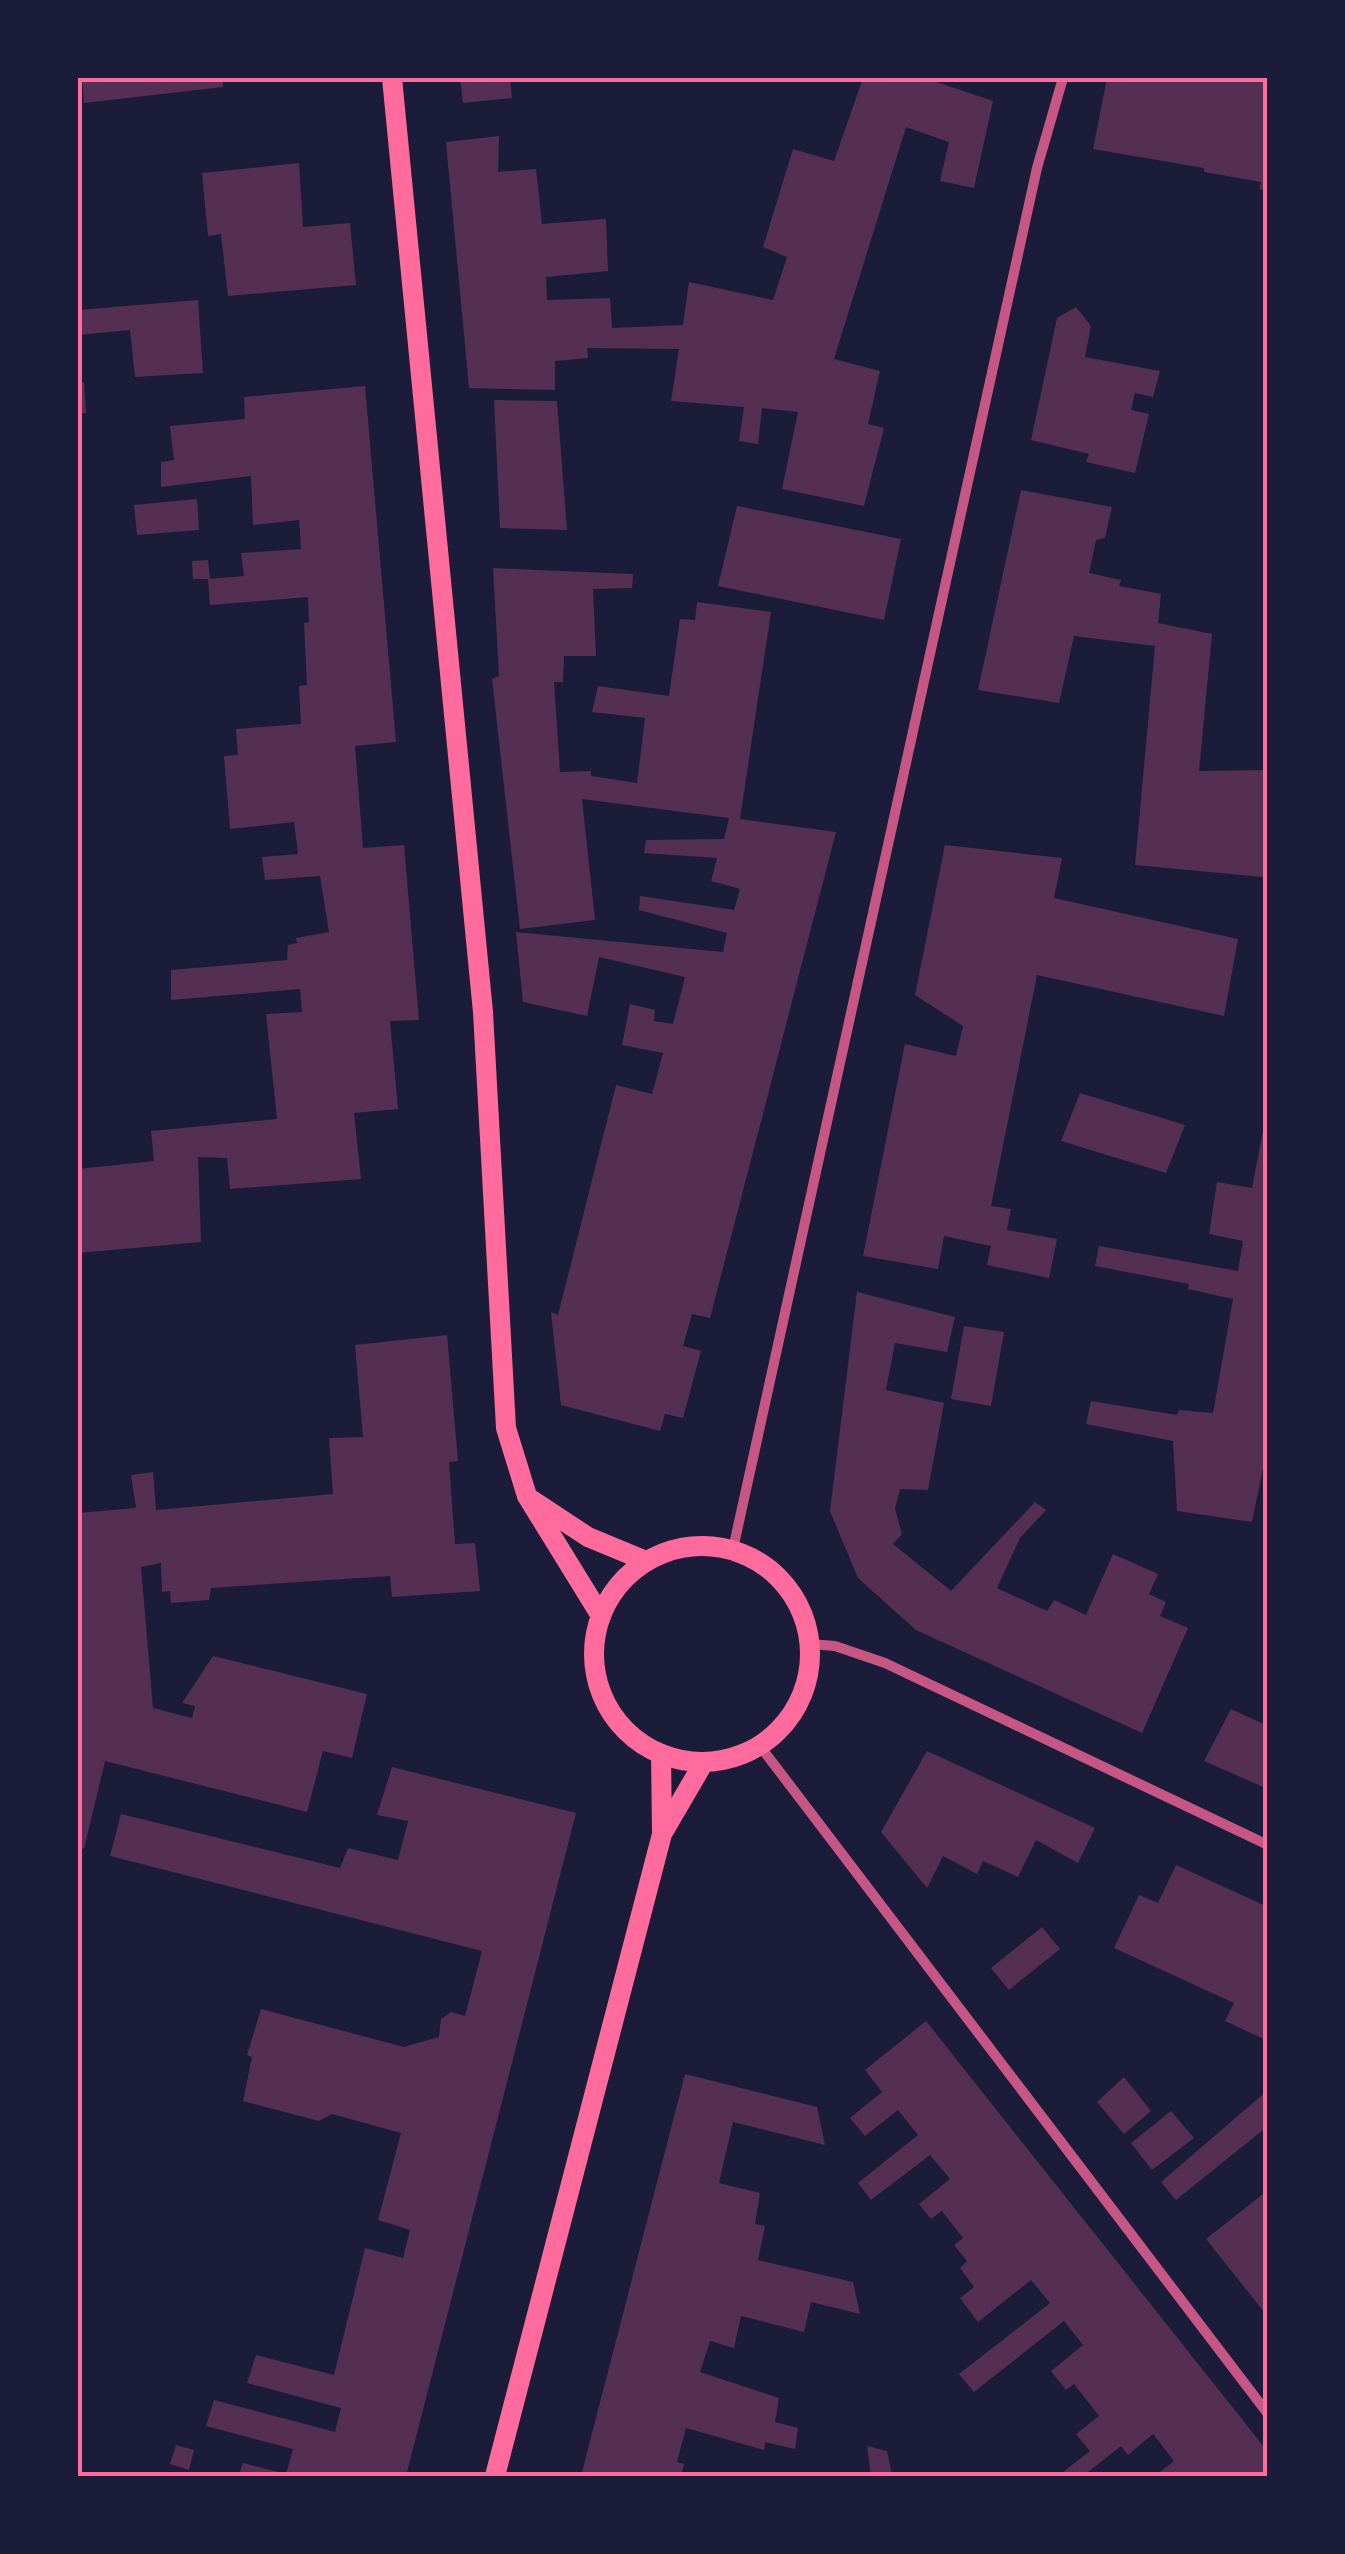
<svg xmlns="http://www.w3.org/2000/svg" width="1345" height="2554" viewBox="0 0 1345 2554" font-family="'Archivo Narrow',sans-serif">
	<rect width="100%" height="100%" fill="#1b1b3a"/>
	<!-- building -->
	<g fill="#542f53">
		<path d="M 82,78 L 223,78 L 223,87 L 84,103 Z"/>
		<path d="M 460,78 L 510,78 L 512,98 L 463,103 Z"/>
		<path d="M 863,78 L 925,78 L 993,101 L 974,188 L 940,181 L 949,142 L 906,127 L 834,359 L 880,371 L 868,424 L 884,428 L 864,506 L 782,489 L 798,412 L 762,408 L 758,444 L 739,441 L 744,407 L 671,401 L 679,349 L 587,348 L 588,358 L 555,361 L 555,390 L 469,388 L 446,142 L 499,136 L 498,172 L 536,169 L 542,224 L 606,219 L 608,271 L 546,277 L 547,300 L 610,298 L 612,328 L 683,325 L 689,282 L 773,300 L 787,257 L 763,247 L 793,149 L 834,161 Z"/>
		<path d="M 1107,78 L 1268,78 L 1268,191 L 1259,189 L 1261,182 L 1204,172 L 1204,168 L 1093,149 Z"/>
		<path d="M 299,163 L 303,227 L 350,223 L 356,285 L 228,296 L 221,234 L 208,236 L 202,173 Z"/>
		<path d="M 198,300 L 203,373 L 135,377 L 130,330 L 78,335 L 78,310 Z"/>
		<path d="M 1076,307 L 1091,326 L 1085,357 L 1160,371 L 1153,397 L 1135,393 L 1131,410 L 1149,414 L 1135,473 L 1086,462 L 1089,454 L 1031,440 L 1057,318 Z"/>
		<path d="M 84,382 L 86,413 L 78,414 L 78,383 Z"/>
		<path d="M 365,386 L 396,742 L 355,746 L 363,848 L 404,845 L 419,1020 L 390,1021 L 398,1109 L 354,1113 L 361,1179 L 230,1189 L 227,1158 L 198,1157 L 201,1242 L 78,1253 L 78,1169 L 154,1161 L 151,1131 L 277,1119 L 266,1014 L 302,1012 L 300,989 L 171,1000 L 171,970 L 287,960 L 288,945 L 297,943 L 296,938 L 329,932 L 320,876 L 265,880 L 262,857 L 298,854 L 294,822 L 230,829 L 224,756 L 238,755 L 236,729 L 301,724 L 299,686 L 307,685 L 304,623 L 309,622 L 308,597 L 210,605 L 208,579 L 244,576 L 241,553 L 301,549 L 299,520 L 253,525 L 251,476 L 161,487 L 161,462 L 174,460 L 170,426 L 245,419 L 244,397 Z"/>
		<path d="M 494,400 L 557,401 L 567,530 L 500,528 Z"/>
		<path d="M 1021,490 L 1112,507 L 1105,538 L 1096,540 L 1089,573 L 1121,580 L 1119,586 L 1161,594 L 1158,623 L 1212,634 L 1199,771 L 1268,770 L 1263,877 L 1135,865 L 1155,646 L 1074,636 L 1059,703 L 978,690 Z"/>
		<path d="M 197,499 L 199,530 L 137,535 L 134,505 Z"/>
		<path d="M 737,506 L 901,539 L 884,620 L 718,586 Z"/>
		<path d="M 208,560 L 210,579 L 193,579 L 192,561 Z"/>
		<path d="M 493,568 L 633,574 L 632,588 L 593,589 L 596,656 L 564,656 L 563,682 L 554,682 L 560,772 L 591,771 L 591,776 L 637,783 L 645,718 L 592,712 L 598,686 L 669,696 L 680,619 L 695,620 L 697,602 L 771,612 L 740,819 L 836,832 L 710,1318 L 692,1314 L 683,1346 L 701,1351 L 683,1418 L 665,1414 L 660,1431 L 561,1405 L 551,1312 L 558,1315 L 616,1085 L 652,1094 L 663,1053 L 622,1045 L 630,1004 L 655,1010 L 654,1021 L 673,1024 L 685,977 L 599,957 L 587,1016 L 523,1002 L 516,932 L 723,952 L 727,933 L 639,910 L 640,896 L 734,910 L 740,889 L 711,881 L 717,858 L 644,853 L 646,840 L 724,839 L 729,818 L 582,799 L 595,920 L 520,929 L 492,679 L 499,676 Z"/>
		<path d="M 945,845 L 1062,858 L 1054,898 L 1238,939 L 1224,1016 L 1037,975 L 991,1206 L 1011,1209 L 1007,1230 L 1057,1239 L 1049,1278 L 987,1265 L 991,1246 L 944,1236 L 938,1269 L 863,1256 L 905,1044 L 956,1056 L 963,1026 L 915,995 Z"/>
		<path d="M 1080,1093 L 1185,1125 L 1166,1173 L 1061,1141 Z"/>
		<path d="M 1266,1115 L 1268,1444 L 1252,1522 L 1177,1511 L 1173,1441 L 1086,1424 L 1091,1401 L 1177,1415 L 1179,1410 L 1213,1413 L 1233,1299 L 1188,1289 L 1189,1284 L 1095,1266 L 1099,1246 L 1238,1271 L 1243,1241 L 1209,1234 L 1217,1182 L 1252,1188 Z"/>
		<path d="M 857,1292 L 955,1317 L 947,1352 L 895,1343 L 886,1390 L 944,1403 L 928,1490 L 900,1489 L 895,1509 L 902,1534 L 893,1544 L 951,1591 L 1035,1502 L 1046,1510 L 1020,1538 L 997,1588 L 1047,1611 L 1054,1600 L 1086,1615 L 1113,1554 L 1158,1574 L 1149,1594 L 1166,1602 L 1160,1616 L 1188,1628 L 1142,1733 L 916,1630 L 858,1578 L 830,1511 Z"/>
		<path d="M 964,1326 L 1004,1332 L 991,1406 L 951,1399 Z"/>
		<path d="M 447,1335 L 458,1461 L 449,1462 L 455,1544 L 475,1543 L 480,1591 L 392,1597 L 390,1576 L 211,1588 L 209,1600 L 171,1603 L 170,1591 L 162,1592 L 161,1563 L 141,1567 L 153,1708 L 192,1718 L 195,1706 L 182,1703 L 213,1656 L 367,1694 L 352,1758 L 323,1751 L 307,1812 L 105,1761 L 84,1849 L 78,1847 L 78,1513 L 136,1508 L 131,1475 L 153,1472 L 156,1510 L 333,1494 L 329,1438 L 363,1437 L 355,1345 Z"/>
		<path d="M 1231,1709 L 1268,1726 L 1268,1789 L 1204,1761 Z"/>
		<path d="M 927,1751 L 1095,1828 L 1078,1863 L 1036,1840 L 1018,1877 L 983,1861 L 977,1874 L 943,1856 L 927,1888 L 881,1832 Z"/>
		<path d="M 392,1767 L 576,1813 L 406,2476 L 238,2476 L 243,2463 L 286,2474 L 293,2449 L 206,2426 L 214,2400 L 335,2432 L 341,2408 L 247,2383 L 256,2355 L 334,2375 L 365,2248 L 403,2258 L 410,2230 L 378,2220 L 401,2133 L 332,2114 L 319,2121 L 243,2101 L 252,2057 L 247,2055 L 261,2009 L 404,2047 L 439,2037 L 441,2019 L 451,2012 L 465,2016 L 482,1951 L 110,1856 L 121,1814 L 340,1868 L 348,1848 L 398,1860 L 408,1821 L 377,1815 Z"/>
		<path d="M 1176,1865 L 1268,1907 L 1268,2041 L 1225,2021 L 1234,2003 L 1114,1948 L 1139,1895 L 1158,1903 Z"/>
		<path d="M 1042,1927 L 1060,1949 L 1009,1990 L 991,1968 Z"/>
		<path d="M 926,2021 L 1268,2452 L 1268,2476 L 1155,2476 L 1174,2461 L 1153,2434 L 1128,2455 L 1121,2446 L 1083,2476 L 1064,2476 L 1062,2473 L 1090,2451 L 1076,2434 L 1099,2416 L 1074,2384 L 1066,2390 L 1051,2371 L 1083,2345 L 1064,2321 L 974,2392 L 959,2374 L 1050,2303 L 1031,2280 L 978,2322 L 960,2298 L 974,2287 L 960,2268 L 967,2261 L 954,2245 L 963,2238 L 942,2211 L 931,2219 L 919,2204 L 950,2179 L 930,2155 L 871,2200 L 858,2183 L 918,2135 L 898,2110 L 865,2136 L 850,2118 L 882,2092 L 865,2070 Z"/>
		<path d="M 685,2074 L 817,2107 L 825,2145 L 733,2122 L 719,2183 L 760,2193 L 755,2224 L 765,2226 L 758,2260 L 853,2282 L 860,2314 L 811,2302 L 804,2332 L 741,2316 L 734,2348 L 710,2341 L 700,2372 L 779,2398 L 775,2422 L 798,2428 L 795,2449 L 765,2442 L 764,2450 L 686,2428 L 677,2462 L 684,2464 L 681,2476 L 581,2476 Z"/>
		<path d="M 1124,2077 L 1151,2111 L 1124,2134 L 1097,2102 Z"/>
		<path d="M 1268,2090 L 1268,2126 L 1176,2200 L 1161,2182 Z"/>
		<path d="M 1171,2111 L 1194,2138 L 1152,2170 L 1131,2143 Z"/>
		<path d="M 1268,2190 L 1268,2317 L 1206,2239 Z"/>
		<path d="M 176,2445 L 194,2450 L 189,2470 L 170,2464 Z"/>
		<path d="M 867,2446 L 887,2451 L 892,2476 L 871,2476 Z"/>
	</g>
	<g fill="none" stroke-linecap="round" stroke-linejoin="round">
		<!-- minor -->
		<g stroke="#c65784" stroke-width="10">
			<path d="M 733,1549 L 1037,168 L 1063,78"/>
			<path d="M 810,1644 L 835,1646 L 885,1663 L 1268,1845"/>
			<path d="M 760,1746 L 1268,2414"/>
		</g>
		<!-- secondary -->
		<g stroke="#ff6b9d" stroke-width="20">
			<path d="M 392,78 L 483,1012 L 506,1428 L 527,1496 L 601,1616"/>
			<path d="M 532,1500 L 588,1537 L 646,1561"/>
			<circle cx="702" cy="1654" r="108"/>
			<path d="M 661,1754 L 662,1832"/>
			<path d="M 495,2476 L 662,1834 L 704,1762"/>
		</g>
	</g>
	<!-- border -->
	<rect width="1345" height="2554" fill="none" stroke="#1b1b3a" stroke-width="160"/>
	<rect x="80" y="80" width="1185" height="2394" fill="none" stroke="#ff6b9d" stroke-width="4"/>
</svg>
